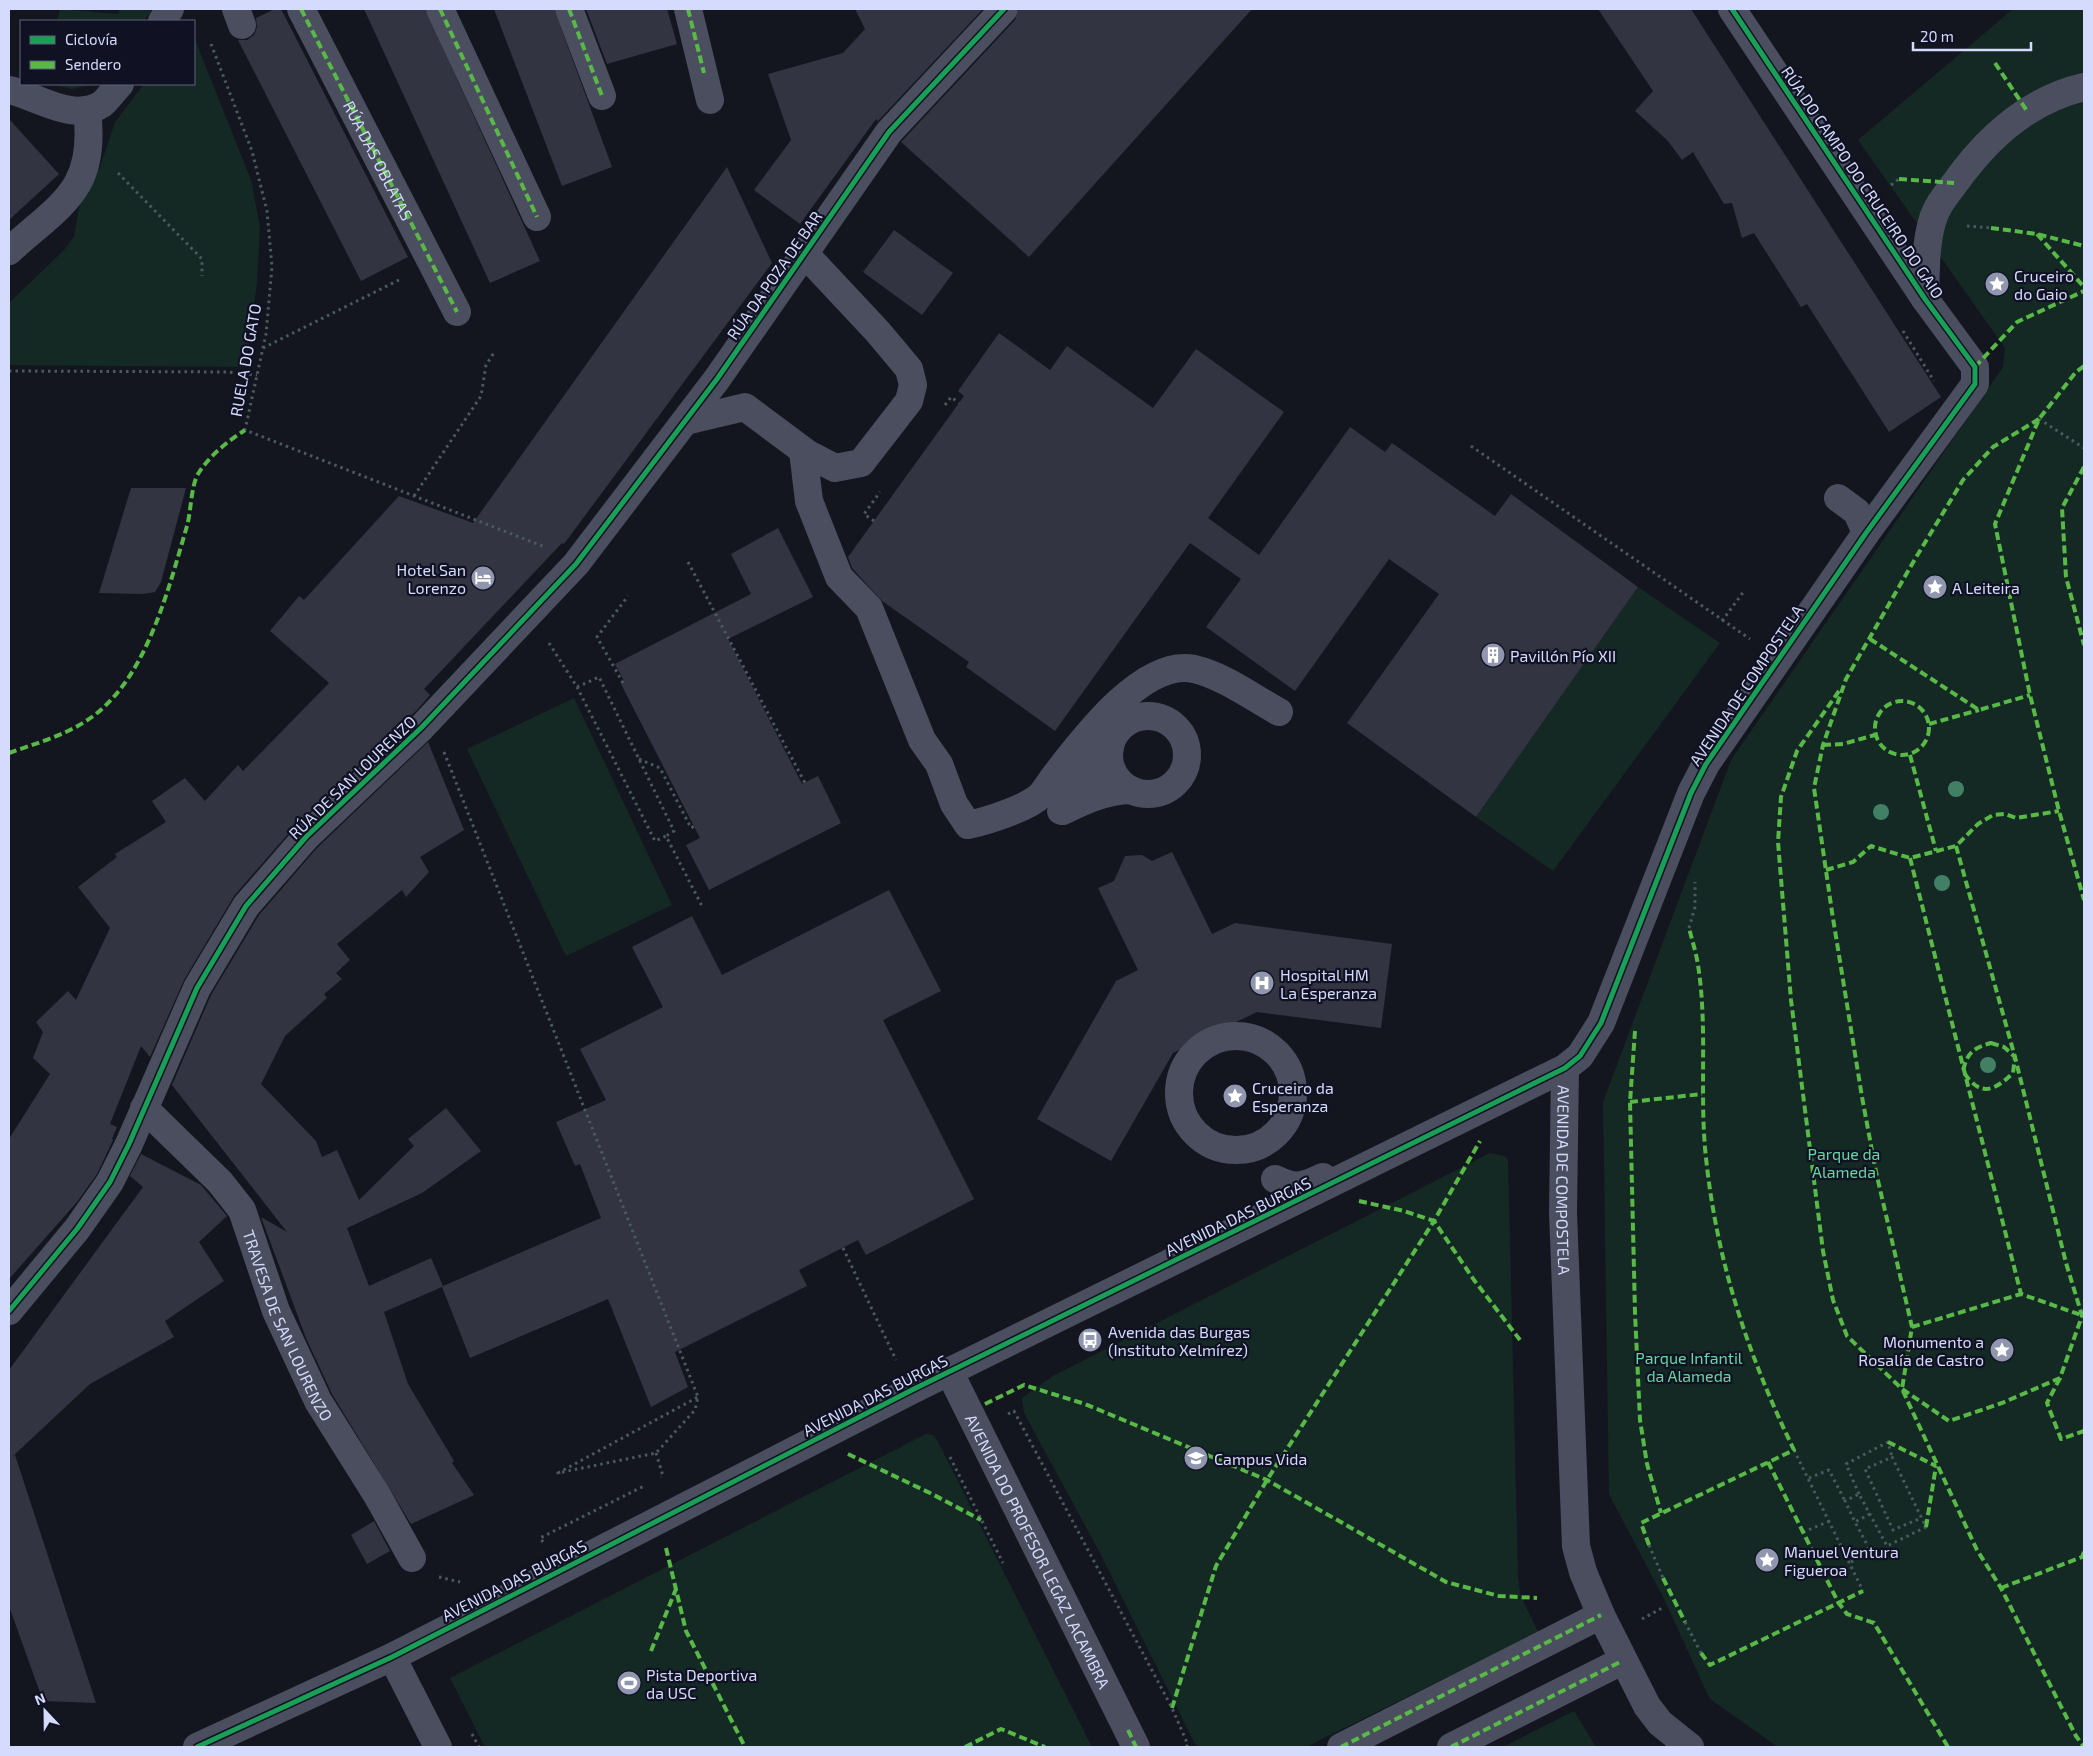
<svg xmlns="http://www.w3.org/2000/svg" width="2093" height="1756" viewBox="0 0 2093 1756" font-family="'Exo 2',sans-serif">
	<rect width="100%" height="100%" fill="#14161f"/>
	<!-- green -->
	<g fill="#142924">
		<path d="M 60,9 L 118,14 L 121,9 L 152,9 L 144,21 L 57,21 Z"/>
		<path d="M 2013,9 L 2084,9 L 2084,1747 L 1778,1747 L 1710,1699 L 1663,1597 L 1609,1494 L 1603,1102 L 1731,760 L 2003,367 L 2005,348 L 1858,140 Z"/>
		<path d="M 194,37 L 251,180 L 260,227 L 257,282 L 246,367 L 9,365 L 9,303 L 64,250 L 74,237 L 80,201 L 86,187 L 100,167 L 115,122 L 144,84 L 194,84 Z"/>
		<path d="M 50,84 L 94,84 L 72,89 Z"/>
		<path d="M 1638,587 L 1720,643 L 1553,871 L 1476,817 Z"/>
		<path d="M 574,698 L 672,905 L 566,956 L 467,749 Z"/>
		<path d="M 1490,1153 L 1505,1156 L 1508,1160 L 1518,1577 L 1520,1594 L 1538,1632 L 1306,1747 L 1198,1747 L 1194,1742 L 1100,1553 L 1024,1413 L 1022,1398 L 1053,1376 Z"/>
		<path d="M 926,1434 L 933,1435 L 937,1440 L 1092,1747 L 485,1747 L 450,1678 Z"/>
		<path d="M 1574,1711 L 1596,1747 L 1503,1747 Z"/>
	</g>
	<!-- building -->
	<g fill="#323441">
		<path d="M 275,9 L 281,9 L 408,257 L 361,281 L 238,40 L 247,40 L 254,35 L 257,27 L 256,18 Z"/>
		<path d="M 364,9 L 425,9 L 540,261 L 490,283 Z"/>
		<path d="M 494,9 L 554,9 L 612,167 L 562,186 Z"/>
		<path d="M 586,9 L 667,9 L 677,44 L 607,64 Z"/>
		<path d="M 855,9 L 983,9 L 878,121 L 876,119 L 800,224 L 754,190 L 791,140 L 768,74 L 843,53 L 865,29 Z"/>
		<path d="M 1019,9 L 1252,9 L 1029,257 L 901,142 L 1015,20 Z"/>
		<path d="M 1598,9 L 1691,9 L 1941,397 L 1889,432 L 1807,304 L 1801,307 L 1754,233 L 1742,238 L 1732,203 L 1724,204 L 1693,152 L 1682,160 L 1667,140 L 1635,111 L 1653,91 Z"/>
		<path d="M 9,119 L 59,174 L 9,220 Z"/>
		<path d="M 727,167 L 772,263 L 564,544 L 562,543 L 424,689 L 430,695 L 416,711 L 295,826 L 234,896 L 184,980 L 150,1057 L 141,1046 L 110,1124 L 117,1127 L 112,1139 L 113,1140 L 97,1174 L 77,1202 L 9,1279 L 9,1139 L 50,1074 L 33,1058 L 43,1032 L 36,1022 L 68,991 L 76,1000 L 110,928 L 78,887 L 117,857 L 115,854 L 166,822 L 152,801 L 185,778 L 205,801 L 238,765 L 243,771 L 329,683 L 270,631 L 299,596 L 304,600 L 399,496 L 473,523 Z"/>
		<path d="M 894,230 L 953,273 L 922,315 L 863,272 Z"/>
		<path d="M 999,333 L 1050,370 L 1067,346 L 1153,408 L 1196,349 L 1284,412 L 1208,518 L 1259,555 L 1350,427 L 1385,452 L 1392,443 L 1495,516 L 1511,494 L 1638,587 L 1476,817 L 1347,723 L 1439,594 L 1389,559 L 1295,691 L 1206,627 L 1241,579 L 1190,543 L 1055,731 L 966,667 L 969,662 L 882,601 L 852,568 L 848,557 L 964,396 L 958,391 Z"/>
		<path d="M 131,488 L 186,488 L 161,582 L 155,592 L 143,594 L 99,593 Z"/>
		<path d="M 778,528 L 813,597 L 728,639 L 802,784 L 818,776 L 841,823 L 709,890 L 686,845 L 700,838 L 621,684 L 624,681 L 615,664 L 751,594 L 731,554 Z"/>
		<path d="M 428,742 L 464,830 L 420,857 L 429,872 L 406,897 L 402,890 L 337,944 L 350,960 L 336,973 L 342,979 L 324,994 L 327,998 L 285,1036 L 261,1084 L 316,1141 L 322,1157 L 337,1150 L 359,1200 L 414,1146 L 408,1139 L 446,1108 L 481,1151 L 422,1193 L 347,1228 L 369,1286 L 431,1258 L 443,1286 L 601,1218 L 580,1164 L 575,1166 L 556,1122 L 606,1100 L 580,1049 L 663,1007 L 632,947 L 692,916 L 722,975 L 889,890 L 941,991 L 883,1020 L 974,1199 L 866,1255 L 858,1240 L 799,1270 L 807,1286 L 675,1352 L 688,1387 L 651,1407 L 608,1299 L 470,1358 L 442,1287 L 384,1312 L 408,1384 L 454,1461 L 452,1463 L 474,1495 L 411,1524 L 332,1394 L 306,1338 L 261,1217 L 287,1232 L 172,1085 L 211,995 L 259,915 L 317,848 Z"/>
		<path d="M 1172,852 L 1212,934 L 1235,923 L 1392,944 L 1381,1028 L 1257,1012 L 1236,1022 L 1173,1053 L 1111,1161 L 1037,1119 L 1116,981 L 1138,970 L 1098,888 L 1114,881 L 1125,856 L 1142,855 L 1152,861 Z"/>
		<path d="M 141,1154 L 201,1185 L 227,1216 L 199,1242 L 224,1281 L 165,1321 L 174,1337 L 90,1384 L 13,1456 L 15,1455 L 96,1703 L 43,1701 L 9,1606 L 9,1370 L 143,1187 L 130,1176 Z"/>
		<path d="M 374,1521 L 390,1551 L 367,1564 L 351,1535 Z"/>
	</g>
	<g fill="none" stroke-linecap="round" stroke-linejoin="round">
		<!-- path -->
		<g stroke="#4a5a60" stroke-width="3" stroke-dasharray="2.5 4" stroke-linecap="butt">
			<path d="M 211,44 L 252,151 L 267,211 L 272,267 L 266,334 L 245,430 L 545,547"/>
			<path d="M 118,173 L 202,259 L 202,276"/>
			<path d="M 1891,185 L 1899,179"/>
			<path d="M 1967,226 L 1991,228"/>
			<path d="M 1903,331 L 1934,381"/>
			<path d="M 263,348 L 401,279"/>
			<path d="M 9,371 L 228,372 L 257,375"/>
			<path d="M 945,405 L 951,397 L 959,403"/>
			<path d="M 2039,419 L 2084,448"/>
			<path d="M 1471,446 L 1750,639"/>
			<path d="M 414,496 L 481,396 L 486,365 L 495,351"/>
			<path d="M 874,521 L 864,514 L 880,492"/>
			<path d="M 688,562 L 805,783"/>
			<path d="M 1722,621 L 1744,591"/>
			<path d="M 549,643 L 577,687 L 655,841 L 666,836 L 703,908"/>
			<path d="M 623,683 L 597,637 L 628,596"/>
			<path d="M 577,687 L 599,677 L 674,831 L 666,836"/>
			<path d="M 444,752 L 698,1397 L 695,1410 L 656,1453 L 558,1473 L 698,1397"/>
			<path d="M 639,759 L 660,768 L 691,828 L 694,826"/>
			<path d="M 1689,928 L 1695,907 L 1695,882"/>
			<path d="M 843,1248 L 896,1360"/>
			<path d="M 1008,1414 L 1014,1411 L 1172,1708 L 1188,1745 L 1186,1747"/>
			<path d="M 1794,1450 L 1863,1591"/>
			<path d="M 656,1453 L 663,1476 L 661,1477"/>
			<path d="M 950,1457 L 1003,1563"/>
			<path d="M 1809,1478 L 1829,1470 L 1845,1501"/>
			<path d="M 1859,1494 L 1846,1464 L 1888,1442 L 1892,1457"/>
			<path d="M 1870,1514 L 1855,1522 L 1845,1501 L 1859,1494 L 1887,1546 L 1926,1527 L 1892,1457 L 1865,1469 L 1893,1530 L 1921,1518"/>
			<path d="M 1803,1532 L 1830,1521"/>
			<path d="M 543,1542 L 540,1538 L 644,1486"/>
			<path d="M 1649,1545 L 1663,1578"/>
			<path d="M 1851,1562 L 1871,1552 L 1855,1522"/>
			<path d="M 439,1577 L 460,1582"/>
			<path d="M 1642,1619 L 1664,1607"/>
			<path d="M 1685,1622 L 1701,1653"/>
			<path d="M 472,1734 L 479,1747"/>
		</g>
		<!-- minor -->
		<g stroke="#4a4e5f" stroke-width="28">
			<path d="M 236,9 L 242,25"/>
			<path id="s1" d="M 301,9 L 457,312"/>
			<path d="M 440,9 L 537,217"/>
			<path d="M 569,9 L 602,96"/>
			<path d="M 688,9 L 710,100"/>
			<path d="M 162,21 L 170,9"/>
			<path d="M 9,90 C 37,96 73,123 102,104 C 108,99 114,90 120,84"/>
			<path d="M 9,251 C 62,203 97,190 87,110"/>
			<path d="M 1925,299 C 1926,273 1925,247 1932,222 C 1936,207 1945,196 1955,183 C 1987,138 2028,100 2084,87"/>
			<path d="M 686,421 L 745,407 L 808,454 L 835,468 L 861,463 L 909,401 L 913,385 L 909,369 L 878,332 L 805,254"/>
			<path d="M 803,451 L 809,501 L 839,577 L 869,608 L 922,740 L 939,764 L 954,804 L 968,825 C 987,821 1028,808 1041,795 C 1047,788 1051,780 1057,773 C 1084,738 1144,658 1194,669 C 1224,676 1252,697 1279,712"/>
			<path d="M 1838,498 L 1857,512 L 1866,533"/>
			<circle cx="1148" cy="755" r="39"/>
			<path d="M 1061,811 L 1110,747"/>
			<path d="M 1063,811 C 1085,800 1105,791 1131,790"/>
			<circle cx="1236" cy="1093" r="57"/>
			<path id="s2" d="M 1565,1068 L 1563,1213 L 1576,1546 L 1583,1572 L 1601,1615 L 1647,1706 L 1660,1723 L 1690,1747"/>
			<path id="s3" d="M 144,1108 L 220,1182 L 242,1210 L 276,1311 L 318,1401 L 377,1495 L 412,1558"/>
			<path d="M 1275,1179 C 1296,1189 1302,1187 1323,1177"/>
			<path d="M 9,1311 L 77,1229 L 110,1182 L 129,1144 L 197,988 L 246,906 L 306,837 L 422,727 L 576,564 L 717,379 L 889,132 L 1004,9"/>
			<path id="s4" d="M 949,1371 L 1136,1747"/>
			<path d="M 392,1657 L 438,1747"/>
			<path d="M 197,1747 L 392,1657 L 912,1390 L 1565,1068 L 1580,1056 L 1601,1023 L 1691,793 L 1706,764 L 1866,533 L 1975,384 L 1975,367 L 1925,299 L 1732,9"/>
			<path d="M 1341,1747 L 1601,1615"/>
			<path d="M 1451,1747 L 1622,1661"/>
		</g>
		<!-- quiet -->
		<g stroke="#58b947" stroke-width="4" stroke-dasharray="8 4" stroke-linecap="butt">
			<path d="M 301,9 L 457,312"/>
			<path d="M 440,9 L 537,217"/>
			<path d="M 569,9 L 602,96"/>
			<path d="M 688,9 L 704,73"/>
			<path d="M 1995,63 L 2027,111"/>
			<path d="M 1899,179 L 1954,183"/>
			<path d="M 1991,228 L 2037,234 L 2084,246"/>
			<path d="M 2037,234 L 2084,287"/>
			<path d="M 2084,366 L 2076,372 L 2039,419 L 1995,524 L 2030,695 L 2059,811 L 2084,900"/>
			<path d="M 1975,367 L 2017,322 L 2084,291"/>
			<path d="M 2039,419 L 1993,447 L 1963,480 L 1915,559 L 1846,679 L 1823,745 L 1814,788 L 1832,912 L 1862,1097 L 1876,1172 L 1912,1327 L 1902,1389 L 1977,1550 L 2001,1588 L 2076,1736 L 2084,1747"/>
			<path d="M 2084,467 L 2062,508 L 2066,577 L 2084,645"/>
			<path d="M 1870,639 L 1979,710 L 2030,695"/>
			<path d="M 1839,691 L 1797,751 L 1781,797 L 1778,842 L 1791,1000 L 1823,1251 L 1833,1300 L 1847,1336 L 1902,1389 L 1949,1421 L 2002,1403 L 2060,1378 L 2082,1316"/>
			<circle cx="1902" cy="728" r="27"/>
			<path d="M 1929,724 L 1979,710"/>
			<path d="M 1823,745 L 1843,744 L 1875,735"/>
			<path d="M 9,753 C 34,744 63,736 86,721 C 146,683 168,590 187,526 C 191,512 191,486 198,474 C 209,456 228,441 245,430"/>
			<path d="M 1910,755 L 1936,851"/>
			<path d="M 1956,846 L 2015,1057 L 2066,1263 L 2084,1322"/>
			<path d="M 1910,858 L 2021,1294"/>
			<path d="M 1826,870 L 1853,862 L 1871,846 L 1910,858 L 1956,846 L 1978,824 L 1993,815 L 2005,814 L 2016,818 L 2059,811"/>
			<path d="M 1635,1031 L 1630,1102 L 1635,1313 L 1640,1420 L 1647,1464 L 1661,1513"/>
			<path d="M 1991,1043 L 2004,1047 L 2015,1057 L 2013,1073 C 1994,1091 1980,1098 1963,1071 C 1967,1053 1973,1048 1991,1043 Z"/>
			<path d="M 1630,1102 L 1702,1094"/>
			<path d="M 1359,1201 L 1404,1211 L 1434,1221 L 1480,1141"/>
			<path d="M 1912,1327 L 2021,1294 L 2084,1316"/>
			<path d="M 2060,1378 L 2047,1403 L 2061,1439 L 2084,1431"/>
			<path d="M 985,1404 L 1024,1385 L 1085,1404 L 1267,1480 L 1446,1582 L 1499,1596 L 1537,1598"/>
			<path d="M 1888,1442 L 1936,1466"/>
			<path d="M 848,1454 L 932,1494 L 981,1520"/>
			<path d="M 1768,1462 L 1838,1602 L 1847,1614 L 1874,1623 L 1948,1747"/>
			<path d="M 1926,1527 L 1936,1466"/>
			<path d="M 1649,1545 L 1641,1523 L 1794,1450 C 1748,1355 1717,1263 1706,1158 C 1699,1094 1708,1028 1698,965 C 1696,952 1692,940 1689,928"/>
			<path d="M 666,1548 L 686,1631 L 745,1747"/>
			<path d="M 1663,1578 L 1685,1622"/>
			<path d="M 2001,1588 L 2082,1557 L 2084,1552"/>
			<path d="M 651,1651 L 676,1589"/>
			<path d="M 1701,1653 L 1710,1665 L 1863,1591"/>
			<path d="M 1172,1708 L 1216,1566 L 1267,1480 L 1434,1221 L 1474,1280 L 1520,1340"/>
			<path d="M 1128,1730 L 1136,1747"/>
			<path d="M 965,1747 L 1001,1729 L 1045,1747"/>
			<path d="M 1341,1747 L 1601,1615"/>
			<path d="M 1451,1747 L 1622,1661"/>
		</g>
		<defs>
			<g id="cycleway">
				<path d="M 9,1311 L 77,1229 L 110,1182 L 129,1144 L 197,988 L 246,906 L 306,837 L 422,727 L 576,564 L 717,379 L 889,132 L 1004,9"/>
				<path d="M 197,1747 L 392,1657 L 912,1390 L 1565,1068 L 1580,1056 L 1601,1023 L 1691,793 L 1706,764 L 1866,533 L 1975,384 L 1975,367 L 1925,299 L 1732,9"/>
			</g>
		</defs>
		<!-- cycleway casing -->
		<use href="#cycleway" stroke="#101223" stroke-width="8"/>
		<!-- cycleway -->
		<use href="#cycleway" stroke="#1a9f57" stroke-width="5"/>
	</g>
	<!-- trees -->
	<g fill="#428065">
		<circle cx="1956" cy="789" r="8"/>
		<circle cx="1881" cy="812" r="8"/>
		<circle cx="1942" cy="883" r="8"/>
		<circle cx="1988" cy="1065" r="8"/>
	</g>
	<!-- icons -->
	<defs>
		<symbol id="sight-disc" viewBox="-11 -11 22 22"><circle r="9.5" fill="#9196af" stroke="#101223"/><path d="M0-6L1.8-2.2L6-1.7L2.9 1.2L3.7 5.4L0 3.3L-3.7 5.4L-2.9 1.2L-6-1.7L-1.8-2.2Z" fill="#fff"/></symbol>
		<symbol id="hotel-disc" viewBox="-11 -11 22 22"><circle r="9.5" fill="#9196af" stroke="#101223"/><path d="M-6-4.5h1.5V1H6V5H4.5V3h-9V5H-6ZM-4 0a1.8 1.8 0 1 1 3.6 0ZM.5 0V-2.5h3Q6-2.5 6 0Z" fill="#fff"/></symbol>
		<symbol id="building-disc" viewBox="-11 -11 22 22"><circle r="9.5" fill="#9196af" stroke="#101223"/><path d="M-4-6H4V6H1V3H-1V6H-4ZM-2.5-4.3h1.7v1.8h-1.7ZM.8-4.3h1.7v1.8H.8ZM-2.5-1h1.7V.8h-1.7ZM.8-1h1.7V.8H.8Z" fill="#fff"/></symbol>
		<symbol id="hospital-disc" viewBox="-11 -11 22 22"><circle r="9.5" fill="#9196af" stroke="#101223"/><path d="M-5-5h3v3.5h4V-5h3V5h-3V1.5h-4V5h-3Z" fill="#fff"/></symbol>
		<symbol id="bus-disc" viewBox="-11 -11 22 22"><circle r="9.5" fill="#9196af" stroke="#101223"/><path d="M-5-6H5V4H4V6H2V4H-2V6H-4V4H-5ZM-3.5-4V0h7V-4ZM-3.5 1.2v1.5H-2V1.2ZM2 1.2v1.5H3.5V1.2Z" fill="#fff"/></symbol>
		<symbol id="university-disc" viewBox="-11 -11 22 22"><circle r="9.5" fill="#9196af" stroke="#101223"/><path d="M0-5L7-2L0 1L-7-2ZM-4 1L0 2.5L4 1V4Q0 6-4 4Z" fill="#fff"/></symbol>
		<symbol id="stadium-disc" viewBox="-11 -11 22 22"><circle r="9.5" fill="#9196af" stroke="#101223"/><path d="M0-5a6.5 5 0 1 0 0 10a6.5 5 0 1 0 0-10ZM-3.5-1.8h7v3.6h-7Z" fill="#fff"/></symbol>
	</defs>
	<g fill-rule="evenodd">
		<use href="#sight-disc" x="1983" y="270" width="28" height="28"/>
		<use href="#hotel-disc" x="469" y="564" width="28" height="28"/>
		<use href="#sight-disc" x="1921" y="573" width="28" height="28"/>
		<use href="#building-disc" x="1479" y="641" width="28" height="28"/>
		<use href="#hospital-disc" x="1248" y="969" width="28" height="28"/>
		<use href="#sight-disc" x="1221" y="1082" width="28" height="28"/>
		<use href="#bus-disc" x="1076" y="1326" width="28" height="28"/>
		<use href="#sight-disc" x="1988" y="1336" width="28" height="28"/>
		<use href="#university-disc" x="1182" y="1444" width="28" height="28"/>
		<use href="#sight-disc" x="1753" y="1546" width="28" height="28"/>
		<use href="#stadium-disc" x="615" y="1669" width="28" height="28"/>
	</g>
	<g text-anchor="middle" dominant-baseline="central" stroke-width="4.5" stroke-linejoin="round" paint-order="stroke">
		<!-- street labels -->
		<g font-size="16" fill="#d5dbfc" stroke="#101223">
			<text stroke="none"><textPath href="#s1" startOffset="170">RÚA DAS OBLATAS</textPath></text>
			<text transform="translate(1863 182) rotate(56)">RÚA DO CAMPO DO CRUCEIRO DO GAIO</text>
			<text transform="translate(774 275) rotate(-55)">RÚA DA POZA DE BAR</text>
			<text transform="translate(245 360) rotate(-80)">RUELA DO GATO</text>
			<text transform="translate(1746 685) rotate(-56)">AVENIDA DE COMPOSTELA</text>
			<text transform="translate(352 777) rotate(-44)">RÚA DE SAN LOURENZO</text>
			<text stroke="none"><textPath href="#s2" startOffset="112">AVENIDA DE COMPOSTELA</textPath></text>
			<text transform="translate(1238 1216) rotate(-26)">AVENIDA DAS BURGAS</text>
			<text stroke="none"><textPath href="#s3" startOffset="266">TRAVESA DE SAN LOURENZO</textPath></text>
			<text transform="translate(875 1395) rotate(-27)">AVENIDA DAS BURGAS</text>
			<text stroke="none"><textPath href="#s4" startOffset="201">AVENIDA DO PROFESOR LEGAZ LACAMBRA</textPath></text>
			<text transform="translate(514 1580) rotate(-27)">AVENIDA DAS BURGAS</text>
		</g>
		<!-- poi labels -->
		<g font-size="16" fill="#d5dbfc" stroke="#101223" text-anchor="start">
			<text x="2014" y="275">Cruceiro<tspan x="2014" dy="18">do Gaio</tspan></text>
			<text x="466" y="569" text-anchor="end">Hotel San<tspan x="466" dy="18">Lorenzo</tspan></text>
			<text x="1952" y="587">A Leiteira</text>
			<text x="1510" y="655">Pavillón Pío XII</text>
			<text x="1280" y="974">Hospital HM<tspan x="1280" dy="18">La Esperanza</tspan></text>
			<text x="1252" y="1087">Cruceiro da<tspan x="1252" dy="18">Esperanza</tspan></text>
			<text x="1108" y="1331">Avenida das Burgas<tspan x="1108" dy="18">(Instituto Xelmírez)</tspan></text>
			<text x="1984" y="1341" text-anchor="end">Monumento a<tspan x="1984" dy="18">Rosalía de Castro</tspan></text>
			<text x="1214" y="1458">Campus Vida</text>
			<text x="1784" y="1551">Manuel Ventura<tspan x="1784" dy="18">Figueroa</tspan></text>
			<text x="646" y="1674">Pista Deportiva<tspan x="646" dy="18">da USC</tspan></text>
		</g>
		<!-- park labels -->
		<g font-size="16" fill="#67d69f" stroke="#101223">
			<text x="1844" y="1153">Parque da<tspan x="1844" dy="18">Alameda</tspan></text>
			<text x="1689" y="1357">Parque Infantil<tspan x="1689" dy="18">da Alameda</tspan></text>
		</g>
	</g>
	<!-- border -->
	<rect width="2093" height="1756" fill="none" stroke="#d5dbfc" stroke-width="20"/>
	<!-- legend -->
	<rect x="20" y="20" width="175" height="65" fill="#101223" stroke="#5f627a"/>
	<rect x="30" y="36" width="25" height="8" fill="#1a9f57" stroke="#5f627a"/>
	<text x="65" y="45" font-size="15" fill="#d5dbfc">Ciclovía</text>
	<rect x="30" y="61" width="25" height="8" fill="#58b947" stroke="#5f627a"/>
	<text x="65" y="70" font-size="15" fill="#d5dbfc">Sendero</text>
	<!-- north arrow -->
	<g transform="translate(45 1711) rotate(338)" stroke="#101223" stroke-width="4" paint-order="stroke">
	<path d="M0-4L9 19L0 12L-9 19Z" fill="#d5dbfc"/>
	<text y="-8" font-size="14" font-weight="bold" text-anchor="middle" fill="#d5dbfc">N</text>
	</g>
	<!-- scale -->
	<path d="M1913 42v8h118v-8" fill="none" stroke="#d5dbfc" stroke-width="2.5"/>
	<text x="1920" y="42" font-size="15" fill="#d5dbfc" stroke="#101223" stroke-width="4" paint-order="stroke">20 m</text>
</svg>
